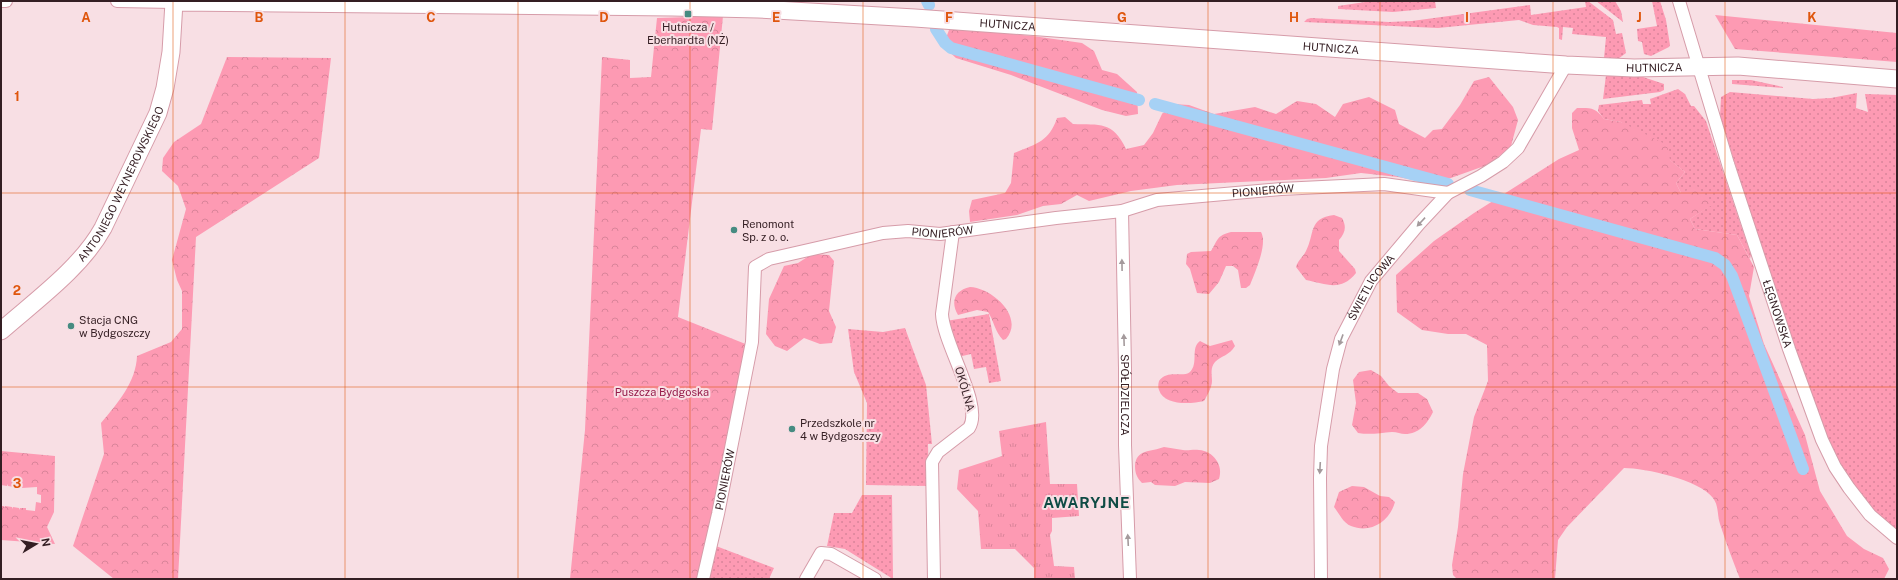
<svg xmlns="http://www.w3.org/2000/svg" width="1898" height="580" viewBox="0 0 1898 580" font-family="'Public Sans',sans-serif">
	<defs>
		<pattern id="grass-dots" width="8" height="8" patternUnits="userSpaceOnUse"><rect width="8" height="8" fill="#fd9ab3"/><path d="M2 2h.1M6 6h.1" fill="none" stroke="#d9849a" stroke-width="1.8" stroke-linecap="round"/></pattern>
		<pattern id="forest-crowns" width="20" height="18" patternUnits="userSpaceOnUse"><rect width="20" height="18" fill="#fd9ab3"/><path d="M2 6a3 3 0 1 1 6 0M12 15a3 3 0 1 1 6 0" fill="none" stroke="#d9849a"/></pattern>
		<pattern id="park-tufts" width="24" height="20" patternUnits="userSpaceOnUse"><rect width="24" height="20" fill="#fd9ab3"/><path d="M3 7l-1-3M5 7V3M7 7l1-3M15 17l-1-3M17 17v-4M19 17l1-3" fill="none" stroke="#d9849a"/></pattern>
	</defs>
	<rect width="100%" height="100%" fill="#f8dfe4"/>
	<!-- grass -->
	<g fill="url(#grass-dots)">
		<path d="M 1372,1 L 1435,1 L 1436,8 L 1393,12 L 1338,9 L 1338,6 Z"/>
		<path d="M 1585,1 L 1588,1 L 1613,20 L 1616,34 L 1622,33 L 1626,53 L 1618,59 L 1604,58 L 1606,37 L 1572,34 L 1573,28 L 1563,27 L 1562,40 L 1559,39 L 1559,28 L 1557,27 L 1533,25 L 1519,20 L 1438,28 L 1304,22 L 1307,19 L 1311,18 L 1389,22 L 1412,21 L 1530,5 L 1531,15 L 1586,7 Z"/>
		<path d="M 1596,1 L 1615,1 L 1621,11 L 1623,22 Z"/>
		<path d="M 1652,1 L 1660,1 L 1666,20 L 1670,45 L 1669,47 L 1651,56 L 1644,54 L 1642,42 L 1638,41 L 1637,29 L 1657,26 Z"/>
		<path d="M 1606,75 L 1643,77 L 1664,84 L 1664,90 L 1660,92 L 1603,99 Z"/>
		<path d="M 1732,80 L 1751,80 L 1783,87 L 1783,88 L 1732,84 Z"/>
		<path d="M 1678,89 L 1685,94 L 1691,106 L 1694,106 L 1706,121 L 1751,255 L 1750,259 L 1737,235 L 1695,229 L 1690,219 L 1711,205 L 1681,193 L 1676,183 L 1685,172 L 1621,122 L 1604,119 L 1598,111 L 1599,105 L 1642,100 L 1643,104 L 1651,104 L 1650,99 Z"/>
		<path d="M 1730,92 L 1813,99 L 1831,98 L 1857,93 L 1856,108 L 1868,112 L 1865,94 L 1897,95 L 1897,531 C 1826,478 1796,359 1771,278 C 1754,224 1737,170 1720,116 L 1721,97 Z"/>
		<path d="M 989,314 L 1001,381 L 989,383 L 986,367 L 974,369 L 971,354 L 958,357 L 946,321 Z"/>
		<path d="M 905,328 L 926,385 L 932,444 L 928,444 L 929,486 L 866,485 L 867,403 L 854,372 L 848,329 L 883,332 Z"/>
		<path d="M 862,495 L 892,495 L 893,579 L 845,549 L 827,546 L 834,513 L 852,513 Z"/>
		<path d="M 716,546 L 774,568 L 769,579 L 708,579 Z"/>
	</g>
	<!-- forest -->
	<g fill="url(#forest-crowns)">
		<path d="M 1715,15 L 1897,33 L 1897,62 L 1735,49 Z"/>
		<path d="M 723,16 L 712,130 L 701,129 L 678,317 L 748,345 L 708,538 L 697,579 L 570,579 L 585,430 L 602,57 L 630,60 L 630,78 L 651,77 L 657,18 Z"/>
		<path d="M 949,30 L 968,30 L 1033,36 L 1082,43 L 1094,51 L 1102,70 L 1117,74 L 1137,92 L 1138,114 L 1126,116 L 1102,110 L 1011,75 L 956,58 L 943,46 Z"/>
		<path d="M 227,57 L 331,58 L 319,158 L 196,237 L 178,579 L 114,579 L 73,546 L 104,454 L 101,423 C 118,403 136,382 137,356 L 171,342 L 182,329 L 182,291 L 177,280 L 172,260 L 186,209 L 178,186 L 162,171 L 163,158 L 174,142 L 201,124 Z"/>
		<path d="M 1489,77 L 1513,107 L 1518,120 L 1511,146 L 1490,164 L 1434,184 L 1398,177 L 1361,173 L 1326,178 L 1177,185 L 1131,191 L 1089,201 L 1077,195 L 1061,204 L 1043,206 L 1017,215 L 970,222 L 969,211 L 972,200 L 1005,193 L 1011,183 L 1014,153 C 1036,144 1049,142 1057,118 L 1065,117 L 1073,124 C 1100,125 1113,121 1126,149 L 1144,145 L 1153,133 L 1162,114 L 1173,104 L 1189,105 L 1214,114 L 1255,107 L 1276,114 L 1297,101 L 1316,104 L 1335,117 L 1343,104 L 1369,97 L 1395,110 L 1399,124 L 1425,138 L 1433,130 L 1442,129 L 1460,105 L 1474,81 Z"/>
		<path d="M 1577,108 C 1591,108 1595,107 1604,119 L 1621,122 L 1667,145 L 1670,160 L 1685,172 L 1676,183 L 1681,193 L 1697,186 L 1712,205 L 1690,219 L 1695,229 L 1737,235 L 1754,267 L 1749,296 L 1764,344 L 1805,435 L 1820,491 L 1847,536 L 1864,549 L 1883,558 L 1889,569 L 1884,579 L 1740,579 C 1733,561 1726,543 1720,524 C 1717,515 1719,506 1713,498 C 1700,480 1645,468 1624,468 L 1567,527 L 1558,540 L 1555,579 L 1457,579 L 1453,575 L 1452,565 L 1458,527 L 1463,474 L 1474,417 L 1488,381 L 1487,345 L 1466,334 L 1448,334 L 1422,330 L 1397,312 L 1396,275 L 1434,241 L 1474,213 L 1559,159 L 1579,150 L 1572,128 L 1572,113 Z"/>
		<path d="M 1334,215 L 1342,218 C 1347,227 1345,233 1339,240 L 1339,251 L 1355,269 L 1356,273 C 1341,292 1326,284 1306,280 L 1296,267 C 1298,260 1303,257 1306,251 C 1315,234 1308,218 1334,215 Z"/>
		<path d="M 1231,232 L 1261,232 C 1268,244 1255,272 1250,285 L 1246,288 L 1241,288 L 1238,270 L 1233,266 L 1226,266 L 1219,282 L 1209,294 L 1197,293 L 1190,269 L 1186,264 L 1187,254 L 1191,252 L 1211,251 C 1218,240 1216,236 1231,232 Z"/>
		<path d="M 812,254 L 829,255 L 834,261 L 829,311 L 836,327 L 832,343 L 820,344 L 804,338 L 787,351 L 775,346 L 766,334 L 769,299 L 784,266 L 798,263 Z"/>
		<path d="M 970,287 C 992,288 1025,317 1006,339 L 1003,340 C 995,332 994,321 988,312 L 977,310 L 958,315 C 950,302 955,290 970,287 Z"/>
		<path d="M 1232,340 L 1235,346 C 1229,356 1222,355 1215,362 C 1210,368 1212,374 1212,381 C 1212,387 1207,396 1204,401 C 1191,404 1164,406 1159,390 C 1158,388 1158,384 1159,381 C 1167,369 1183,378 1190,372 C 1199,363 1190,348 1200,341 L 1210,346 Z"/>
		<path d="M 1371,370 L 1381,376 L 1389,386 L 1398,393 L 1418,393 L 1427,399 L 1433,412 C 1427,424 1419,434 1405,434 C 1401,434 1397,432 1392,432 C 1380,433 1370,435 1358,433 L 1352,425 L 1356,403 L 1353,380 L 1359,372 Z"/>
		<path d="M 1164,447 C 1171,448 1176,449 1183,450 C 1188,451 1193,449 1199,450 C 1213,451 1224,465 1219,479 L 1210,483 L 1185,482 L 1175,486 L 1155,485 L 1151,482 L 1142,483 C 1137,478 1135,473 1135,466 C 1136,449 1151,452 1164,447 Z"/>
		<path d="M 1,451 L 55,456 L 54,512 L 47,527 L 55,544 L 1,540 L 1,506 L 4,506 L 4,508 L 5,506 L 12,507 L 12,509 L 13,507 L 19,508 L 20,510 L 20,508 L 26,508 L 26,510 L 35,511 L 36,502 L 41,503 L 41,495 L 37,494 L 37,487 L 22,488 L 22,486 L 21,487 L 15,487 L 15,485 L 14,487 L 8,486 L 7,484 L 7,486 L 1,485 Z"/>
		<path d="M 1352,486 L 1364,487 L 1380,496 L 1389,497 L 1395,502 C 1390,521 1371,534 1351,526 C 1343,523 1339,513 1334,507 L 1339,492 Z"/>
	</g>
	<!-- park -->
	<path fill="url(#park-tufts)" d="M 1046,422 L 1050,484 L 1077,484 L 1079,516 L 1052,518 L 1052,531 L 1050,535 L 1054,566 L 1074,567 L 1075,579 L 1034,579 L 1034,568 L 1015,549 L 981,549 L 978,511 L 957,489 L 959,470 L 1002,456 L 999,431 Z"/>
	<g fill="none" stroke-linecap="round" stroke-linejoin="round">
		<!-- canal -->
		<g stroke="#a6d1f5" stroke-width="12">
			<path d="M 927,1 L 929,5"/>
			<path d="M 936,29 L 945,43 L 951,48 L 1139,100"/>
			<path d="M 1155,104 L 1448,184"/>
			<path d="M 1470,190 L 1715,258 L 1725,265 L 1732,276 L 1803,469"/>
		</g>
		<defs>
			<g id="street">
				<path d="M 1,1 L 6,1"/>
				<path d="M 117,1 L 174,2"/>
				<path id="s1" d="M 1679,1 L 1728,164 L 1789,349 L 1822,440 L 1835,467 L 1849,488 L 1870,515 L 1897,538"/>
				<path id="s2" d="M 1122,211 L 1125,368 L 1125,445 L 1130,579"/>
				<path id="s3" d="M 703,579 L 718,514 L 752,342 L 755,267 L 769,259 L 883,233 L 908,231 L 940,234 L 1056,218 L 1122,211 L 1157,200 L 1281,189 L 1384,184 L 1448,193"/>
				<path d="M 806,579 L 821,553 L 831,554 L 875,579"/>
				<path d="M 934,579 L 932,462 L 938,452 L 969,428 C 984,406 943,344 942,314 L 953,232"/>
				<path id="s4" d="M 1321,579 L 1320,478 L 1321,446 L 1333,369 L 1341,339 L 1371,281 L 1419,224 L 1448,193 L 1481,176 L 1503,162 L 1518,148 L 1566,65"/>
			</g>
			<g id="secondary">
				<path id="s5" d="M 1,331 C 35,301 81,268 103,228 L 158,113 L 165,88 L 171,52 L 174,2 L 672,7 L 758,9 L 915,18 L 1566,65 L 1634,68 L 1738,66 L 1897,79"/>
			</g>
		</defs>
		<!-- street casing -->
		<use href="#street" stroke="#d69ca9" stroke-width="14"/>
		<!-- secondary casing -->
		<use href="#secondary" stroke="#d69ca9" stroke-width="19"/>
		<!-- street -->
		<use href="#street" stroke="#fff" stroke-width="12"/>
		<!-- secondary -->
		<use href="#secondary" stroke="#fff" stroke-width="17"/>
	</g>
	<!-- one-way arrows -->
	<defs><path id="oneway-solid" d="M-6-.8H1V-3.2L6.5 0L1 3.2V.8H-6Z"/></defs>
	<g fill="#a49a9c">
		<use href="#oneway-solid" transform="translate(1421 222) rotate(133)"/>
		<use href="#oneway-solid" transform="translate(1122 265) rotate(-91)"/>
		<use href="#oneway-solid" transform="translate(1124 340) rotate(-92)"/>
		<use href="#oneway-solid" transform="translate(1341 340) rotate(110)"/>
		<use href="#oneway-solid" transform="translate(1320 468) rotate(93)"/>
		<use href="#oneway-solid" transform="translate(1128 540) rotate(-93)"/>
	</g>
	<!-- grid -->
	<path fill="none" stroke="#df560d" stroke-width="1" stroke-opacity="0.55" d="M 173,1 L 173,579M 345,1 L 345,579M 518,1 L 518,579M 690,1 L 690,579M 863,1 L 863,579M 1035,1 L 1035,579M 1208,1 L 1208,579M 1380,1 L 1380,579M 1553,1 L 1553,579M 1725,1 L 1725,579M 1,193 L 1897,193M 1,387 L 1897,387"/>
	<!-- markers -->
	<g fill="#468b81" stroke="#f8dfe4" stroke-width="1.5">
		<rect x="684" y="10" width="8" height="8" rx="2"/>
		<circle cx="734" cy="230" r="4"/>
		<circle cx="71" cy="326" r="4"/>
		<circle cx="792" cy="429" r="4"/>
	</g>
	<g text-anchor="middle" dominant-baseline="central" stroke-width="4" stroke-linejoin="round" paint-order="stroke">
		<!-- street labels -->
		<g font-size="11" fill="#341e23" stroke="#f8dfe4">
			<text stroke="none"><textPath href="#s5" startOffset="1220">HUTNICZA</textPath></text>
			<text stroke="none"><textPath href="#s5" startOffset="1544">HUTNICZA</textPath></text>
			<text stroke="none"><textPath href="#s5" startOffset="1868">HUTNICZA</textPath></text>
			<text stroke="none"><textPath href="#s5" startOffset="193">ANTONIEGO WEYNEROWSKIEGO</textPath></text>
			<text stroke="none"><textPath href="#s3" startOffset="834">PIONIERÓW</textPath></text>
			<text stroke="none"><textPath href="#s3" startOffset="510">PIONIERÓW</textPath></text>
			<text stroke="none"><textPath href="#s4" startOffset="302">ŚWIETLICOWA</textPath></text>
			<text stroke="none"><textPath href="#s1" startOffset="328">ŁĘGNOWSKA</textPath></text>
			<text transform="translate(965 389) rotate(74)">OKÓLNA</text>
			<text stroke="none"><textPath href="#s2" startOffset="184">SPÓŁDZIELCZA</textPath></text>
			<text stroke="none"><textPath href="#s3" startOffset="102">PIONIERÓW</textPath></text>
		</g>
		<!-- poi labels -->
		<g font-size="11" fill="#341e23" stroke="#f8dfe4" text-anchor="start">
			<text x="688" y="27" text-anchor="middle">Hutnicza /<tspan x="688" dy="13">Eberhardta (NŻ)</tspan></text>
			<text x="742" y="224">Renomont<tspan x="742" dy="13">Sp. z o. o.</tspan></text>
			<text x="79" y="320">Stacja CNG<tspan x="79" dy="13">w Bydgoszczy</tspan></text>
			<text x="800" y="423">Przedszkole nr<tspan x="800" dy="13">4 w Bydgoszczy</tspan></text>
		</g>
		<!-- park labels -->
		<g font-size="11" fill="#961c4b" stroke="#f8dfe4">
			<text x="662" y="392">Puszcza Bydgoska</text>
		</g>
		<!-- district labels -->
		<g font-size="15" font-weight="bold" letter-spacing="1" fill="#0f4b44" stroke="#f8dfe4">
			<text x="1087" y="502">AWARYJNE</text>
		</g>
	</g>
	<g font-size="13" text-anchor="middle" font-weight="bold" fill="#df560d" stroke="#f8dfe4" stroke-width="4" stroke-linejoin="round" paint-order="stroke">
		<text x="86" y="22">A</text>
		<text x="259" y="22">B</text>
		<text x="431" y="22">C</text>
		<text x="604" y="22">D</text>
		<text x="776" y="22">E</text>
		<text x="949" y="22">F</text>
		<text x="1122" y="22">G</text>
		<text x="1294" y="22">H</text>
		<text x="1467" y="22">I</text>
		<text x="1639" y="22">J</text>
		<text x="1812" y="22">K</text>
		<text x="17" y="101">1</text>
		<text x="17" y="295">2</text>
		<text x="17" y="488">3</text>
	</g>
	<!-- border -->
	<rect width="1898" height="580" fill="none" stroke="#341e23" stroke-width="4"/>
	<!-- north arrow -->
	<g transform="translate(36 544) rotate(80)" stroke="#f8dfe4" stroke-width="3" paint-order="stroke">
	<path d="M0-3L7 15L0 10L-7 15Z" fill="#341e23"/>
	<text y="-6" font-size="11" font-weight="bold" text-anchor="middle" fill="#341e23">N</text>
	</g>
</svg>
